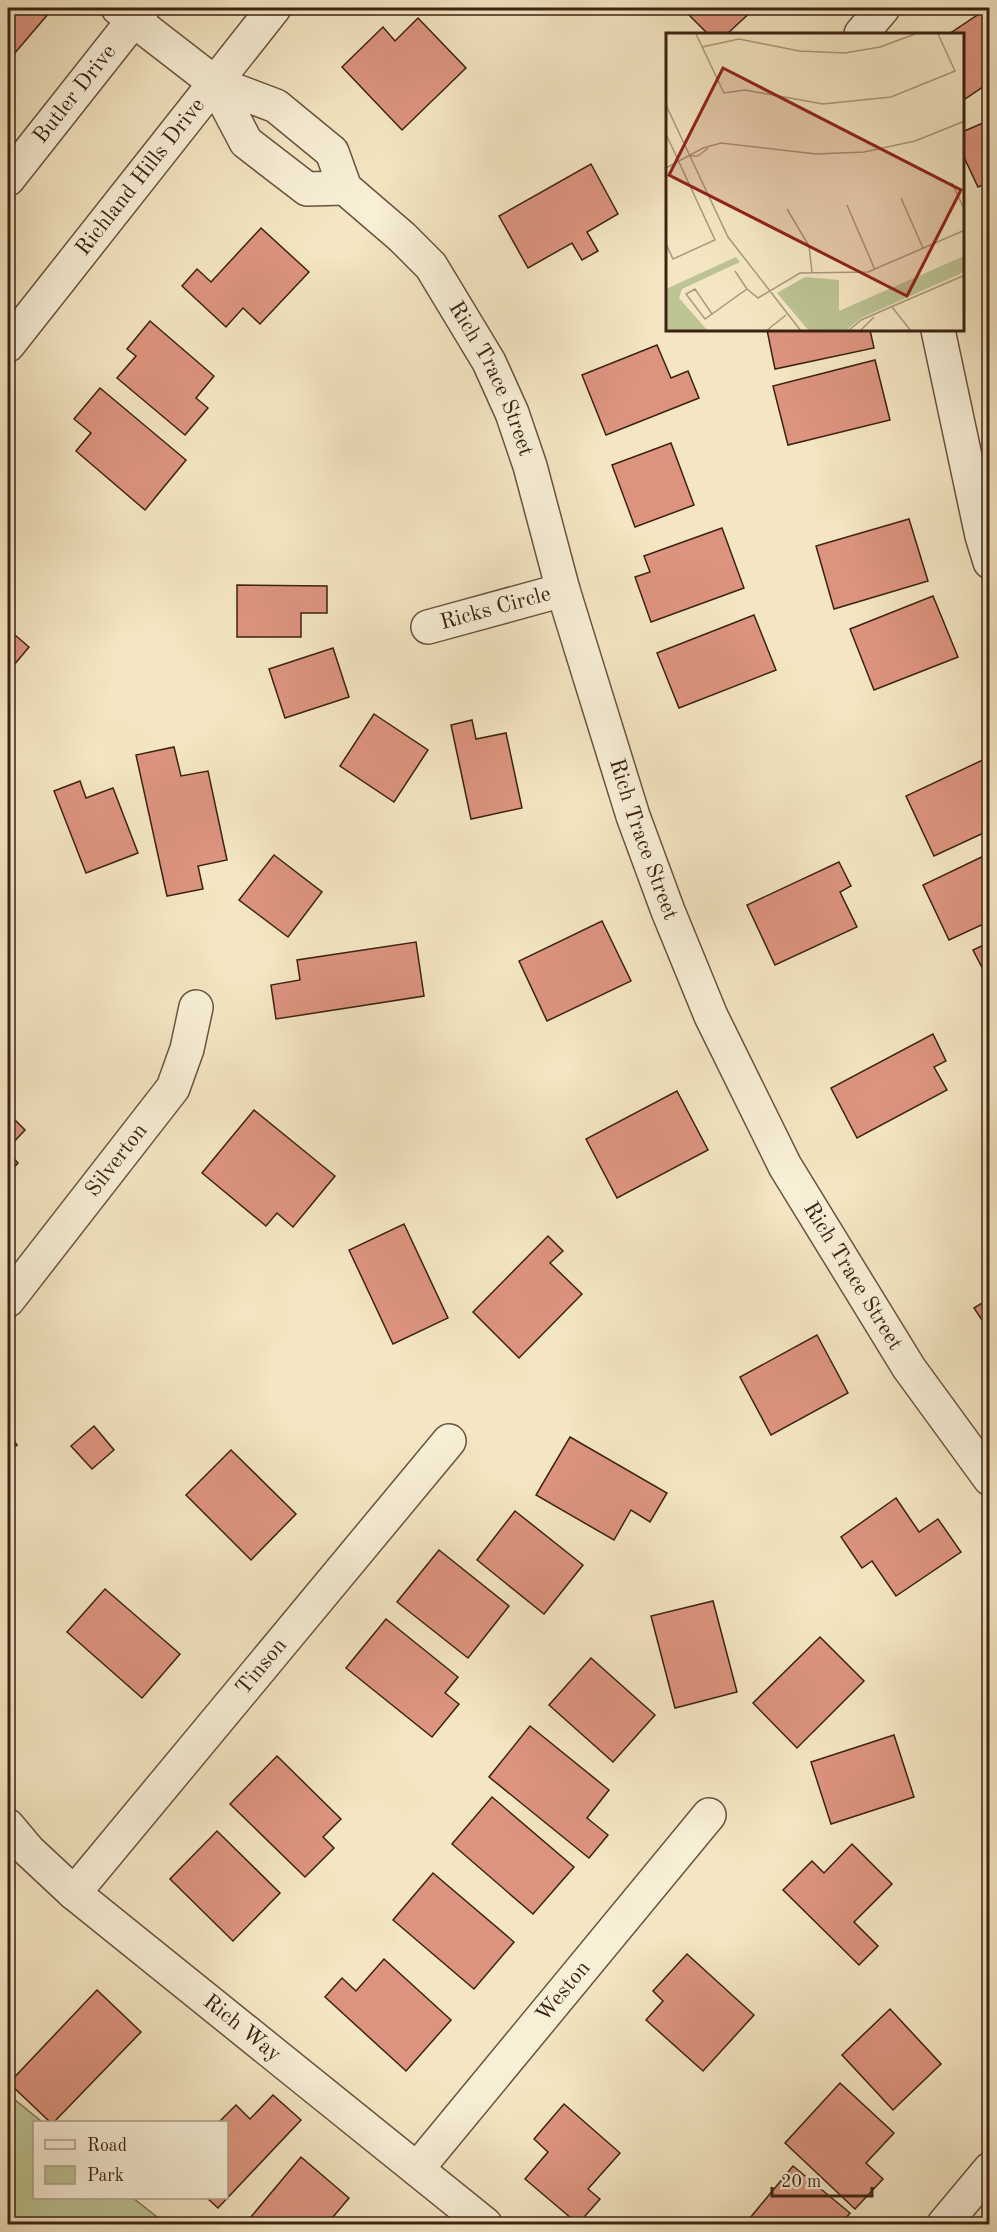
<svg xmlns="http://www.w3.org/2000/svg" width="997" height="2232" viewBox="0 0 997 2232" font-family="'Old Standard TT',serif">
	<rect width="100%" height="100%" fill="#f4e6c2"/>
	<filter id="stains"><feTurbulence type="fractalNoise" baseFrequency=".00333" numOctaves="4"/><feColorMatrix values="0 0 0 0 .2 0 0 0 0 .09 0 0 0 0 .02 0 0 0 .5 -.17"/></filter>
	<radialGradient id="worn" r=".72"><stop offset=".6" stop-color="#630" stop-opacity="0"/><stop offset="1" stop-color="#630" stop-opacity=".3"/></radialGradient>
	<!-- green -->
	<path fill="#bcc493" stroke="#7c7353" stroke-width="1.5" d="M 8,2094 L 42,2122 L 34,2122 L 34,2198 L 133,2198 L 166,2224 L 8,2224 Z"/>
	<!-- building -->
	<g fill="#dd947f" stroke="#3b2213" stroke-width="1.5">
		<path d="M 8,8 L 43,8 L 49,13 L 8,61 Z"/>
		<path d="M 682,8 L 755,8 L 727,34 L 708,34 Z"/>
		<path d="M 988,8 L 990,82 L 962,101 L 962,34 L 949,34 Z"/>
		<path d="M 418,18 L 466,68 L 402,130 L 342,67 L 383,27 L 395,41 Z"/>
		<path d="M 990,120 L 990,182 L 978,187 L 962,153 L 962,132 Z"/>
		<path d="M 591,164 L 618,214 L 587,232 L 598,251 L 582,260 L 572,243 L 528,268 L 499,216 Z"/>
		<path d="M 261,228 L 309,272 L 260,324 L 243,308 L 226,327 L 182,286 L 197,269 L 211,282 Z"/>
		<path d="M 150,321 L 214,376 L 196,398 L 208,408 L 185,435 L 117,378 L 136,356 L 127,349 Z"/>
		<path d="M 767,330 L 870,330 L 874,348 L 775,369 Z"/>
		<path d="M 657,345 L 671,378 L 688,371 L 699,398 L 606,435 L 582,375 Z"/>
		<path d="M 875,360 L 890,420 L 788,445 L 773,386 Z"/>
		<path d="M 100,388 L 186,460 L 145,510 L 76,451 L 91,433 L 74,419 Z"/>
		<path d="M 671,443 L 694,505 L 635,527 L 612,465 Z"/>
		<path d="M 909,519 L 928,581 L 834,609 L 816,546 Z"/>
		<path d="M 722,528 L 744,588 L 651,622 L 635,577 L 650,572 L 644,556 Z"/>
		<path d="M 237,585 L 327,586 L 327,613 L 301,613 L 301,637 L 237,637 Z"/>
		<path d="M 933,596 L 958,657 L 874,690 L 850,629 Z"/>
		<path d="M 754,615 L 776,670 L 679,708 L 657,653 Z"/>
		<path d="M 8,629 L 29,647 L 9,671 L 8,669 Z"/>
		<path d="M 333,648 L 349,697 L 285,718 L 269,669 Z"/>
		<path d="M 374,714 L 428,750 L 394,802 L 340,766 Z"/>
		<path d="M 472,720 L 476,739 L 506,733 L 522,808 L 471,819 L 451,725 Z"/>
		<path d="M 174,747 L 181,776 L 208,771 L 227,860 L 198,866 L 203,889 L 167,896 L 136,755 Z"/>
		<path d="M 987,758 L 990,763 L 990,830 L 934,856 L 906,796 Z"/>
		<path d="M 80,781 L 86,798 L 113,788 L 138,853 L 86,873 L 54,791 Z"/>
		<path d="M 990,853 L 990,921 L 949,940 L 923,885 Z"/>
		<path d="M 274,855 L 322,892 L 288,937 L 239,900 Z"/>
		<path d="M 839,862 L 851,886 L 840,892 L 857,927 L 775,965 L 747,905 Z"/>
		<path d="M 602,921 L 631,981 L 547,1021 L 519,961 Z"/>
		<path d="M 416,942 L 424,996 L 276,1019 L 271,985 L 300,980 L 297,960 Z"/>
		<path d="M 990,942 L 990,983 L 973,950 Z"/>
		<path d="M 933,1034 L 946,1061 L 934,1067 L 947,1090 L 857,1138 L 831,1088 Z"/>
		<path d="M 677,1091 L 708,1150 L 617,1198 L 586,1139 Z"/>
		<path d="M 254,1110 L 335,1176 L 293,1227 L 277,1213 L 266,1226 L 202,1173 Z"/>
		<path d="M 8,1113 L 25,1130 L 8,1148 Z"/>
		<path d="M 8,1152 L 18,1163 L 8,1174 Z"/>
		<path d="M 404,1224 L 448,1318 L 393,1344 L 349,1250 Z"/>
		<path d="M 548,1236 L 563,1251 L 550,1263 L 582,1294 L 519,1358 L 473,1312 Z"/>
		<path d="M 990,1298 L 990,1332 L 974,1308 Z"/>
		<path d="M 817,1335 L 848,1393 L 771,1435 L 740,1377 Z"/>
		<path d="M 94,1426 L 114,1450 L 92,1469 L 71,1446 Z"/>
		<path d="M 8,1432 L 17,1445 L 8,1452 Z"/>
		<path d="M 570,1437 L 667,1493 L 650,1522 L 631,1510 L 614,1540 L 536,1495 Z"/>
		<path d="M 231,1450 L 296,1514 L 251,1560 L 186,1495 Z"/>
		<path d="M 896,1498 L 919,1532 L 938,1519 L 961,1552 L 896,1596 L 872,1561 L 862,1568 L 841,1537 Z"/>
		<path d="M 515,1511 L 583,1565 L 544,1614 L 477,1560 Z"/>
		<path d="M 439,1550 L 509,1606 L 468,1658 L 397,1602 Z"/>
		<path d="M 105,1589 L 180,1654 L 142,1698 L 67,1632 Z"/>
		<path d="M 713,1601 L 737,1692 L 675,1708 L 651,1616 Z"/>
		<path d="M 386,1619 L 458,1677 L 445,1693 L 459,1704 L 432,1737 L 346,1668 Z"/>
		<path d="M 820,1637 L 864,1681 L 797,1748 L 753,1703 Z"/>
		<path d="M 591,1658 L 655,1715 L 613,1762 L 549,1705 Z"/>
		<path d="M 530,1726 L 609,1790 L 587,1818 L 608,1835 L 589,1858 L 489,1777 Z"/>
		<path d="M 894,1735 L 914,1797 L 831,1824 L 811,1762 Z"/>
		<path d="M 277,1756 L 341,1819 L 323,1837 L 334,1848 L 305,1877 L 230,1804 Z"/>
		<path d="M 492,1797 L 574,1867 L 533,1914 L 452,1844 Z"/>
		<path d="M 217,1831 L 280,1893 L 233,1941 L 170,1879 Z"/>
		<path d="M 852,1844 L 892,1884 L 854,1922 L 878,1946 L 859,1965 L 783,1890 L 812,1861 L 824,1873 Z"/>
		<path d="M 433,1873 L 514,1942 L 474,1989 L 393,1920 Z"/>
		<path d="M 687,1954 L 754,2015 L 703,2071 L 646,2020 L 663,2001 L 653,1991 Z"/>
		<path d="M 384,1959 L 451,2020 L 406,2071 L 325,1997 L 342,1978 L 356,1991 Z"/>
		<path d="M 97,1990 L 141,2032 L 54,2122 L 50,2122 L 9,2083 Z"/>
		<path d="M 890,2009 L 941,2064 L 893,2110 L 842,2055 Z"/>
		<path d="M 840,2083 L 894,2133 L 866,2163 L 883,2179 L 855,2209 L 785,2143 Z"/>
		<path d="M 273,2095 L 301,2120 L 218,2208 L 207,2198 L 226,2198 L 226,2122 L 219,2122 L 236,2105 L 250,2119 Z"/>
		<path d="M 564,2104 L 620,2153 L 588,2189 L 600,2199 L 578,2224 L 525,2179 L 548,2152 L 534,2139 Z"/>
		<path d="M 301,2157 L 349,2198 L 327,2224 L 245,2224 Z"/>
		<path d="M 793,2166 L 850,2213 L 841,2224 L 745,2224 Z"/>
	</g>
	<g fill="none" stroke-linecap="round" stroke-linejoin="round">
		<defs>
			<g id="minor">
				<path id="s1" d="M 118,8 L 215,83 L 276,106 L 332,152 L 345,188 L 402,237 L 431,266 L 489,362 L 512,413 L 530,466 L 563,590 L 633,816 L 668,911 L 711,1016 L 785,1166 L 909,1368 L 990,1479"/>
				<path d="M 861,34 L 883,8"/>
				<path d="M 215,83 L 246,142 L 307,189 L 345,188"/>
				<path id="s2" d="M 8,179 L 143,8"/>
				<path d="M 938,330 L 982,536 L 990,562"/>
				<path id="s3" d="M 8,345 L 274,8"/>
				<path id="s4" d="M 428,627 L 563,590"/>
				<path id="s5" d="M 8,1300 L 173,1088 L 187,1049 L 196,1007"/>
				<path id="s6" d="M 8,1826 L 29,1851 L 74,1893 L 485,2224"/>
				<path id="s7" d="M 74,1893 L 449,1441"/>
				<path id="s8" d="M 417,2169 L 709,1815"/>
				<path d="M 944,2224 L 990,2169"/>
			</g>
		</defs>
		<!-- minor casing -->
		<use href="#minor" stroke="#69533f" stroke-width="36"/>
		<!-- minor -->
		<use href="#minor" stroke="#f8efd7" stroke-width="33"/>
	</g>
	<g text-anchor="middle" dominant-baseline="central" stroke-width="6" stroke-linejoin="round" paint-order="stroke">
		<!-- street labels -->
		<g font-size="22" fill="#3b2213" stroke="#f8efd7">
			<text stroke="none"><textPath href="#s2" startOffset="108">Butler Drive</textPath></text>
			<text stroke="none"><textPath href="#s3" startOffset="214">Richland Hills Drive</textPath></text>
			<text stroke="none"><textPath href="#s1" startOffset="543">Rich Trace Street</textPath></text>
			<text stroke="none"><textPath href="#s4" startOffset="70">Ricks Circle</textPath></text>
			<text stroke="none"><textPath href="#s1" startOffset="1029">Rich Trace Street</textPath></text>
			<text stroke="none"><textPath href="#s5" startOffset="177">Silverton</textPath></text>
			<text stroke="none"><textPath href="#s1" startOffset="1515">Rich Trace Street</textPath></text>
			<text stroke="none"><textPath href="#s7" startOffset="294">Tinson</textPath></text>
			<text stroke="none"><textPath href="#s8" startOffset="230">Weston</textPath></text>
			<text stroke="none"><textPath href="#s6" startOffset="310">Rich Way</textPath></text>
		</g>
	</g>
	<!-- overview -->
	<g transform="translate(666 33)">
		<rect width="298" height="298" fill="#f4e6c2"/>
		<path d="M 298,223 L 298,239 L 195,285 L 179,298 L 143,298 L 111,260 L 139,244 L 173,247 L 173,278 ZM 70,224 L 74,229 L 16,256 L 13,265 L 42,298 L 0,298 L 0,256 Z" fill="#bcc493"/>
		<path fill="none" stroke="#aa987c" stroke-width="1.5" d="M 30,1 L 58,60 L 79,57 L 157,71 L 225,64 L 289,38 L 272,1M 36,14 L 73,6 L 133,18 L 179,20 L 214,14 L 249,1M 0,72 L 62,204 L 135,298M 0,101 L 49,207 L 7,226 L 0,211M 24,123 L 32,123 L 42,115M 0,135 L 37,115 L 55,110 L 150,121 L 198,119 L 249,108 L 299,88M 286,150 L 299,178M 235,165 L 257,215M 181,172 L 209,237M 121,176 L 143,213 L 146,239M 69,238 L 81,256M 226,274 L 245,298M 46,281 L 39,286 L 20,261 L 29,256 L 46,281 L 81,256 L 92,265 L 134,240 L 202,239 L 299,197M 100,298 L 120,282M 182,298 L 195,287 L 299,242M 194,298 L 208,284"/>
		<path fill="#8f2418" fill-opacity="0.15" stroke="#8f2418" stroke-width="3" d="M 57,35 L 295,157 L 241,263 L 3,142 Z"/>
		<rect width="298" height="298" fill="none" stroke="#3b2213" stroke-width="3"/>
	</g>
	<!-- margin -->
	<rect width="997" height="2232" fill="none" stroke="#f4e6c2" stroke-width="30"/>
	<rect x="9" y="9" width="979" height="2214" fill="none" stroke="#3b2213" stroke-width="3"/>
	<rect x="15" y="15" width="967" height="2202" fill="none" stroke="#3b2213" stroke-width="1.5"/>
	<!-- legend -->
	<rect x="33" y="2121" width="195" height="78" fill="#f8efd7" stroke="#ac9d89" stroke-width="1.5"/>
	<rect x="45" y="2140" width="30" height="9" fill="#f8efd7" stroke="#ac9d89" stroke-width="1.5"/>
	<text x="87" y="2151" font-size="18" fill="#3b2213">Road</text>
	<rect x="45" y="2166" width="30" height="18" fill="#bcc493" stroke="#ac9d89" stroke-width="1.5"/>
	<text x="87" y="2181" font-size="18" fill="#3b2213">Park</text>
	<!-- scale -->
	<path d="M772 2187v9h100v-9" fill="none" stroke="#3b2213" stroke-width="3"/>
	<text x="781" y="2187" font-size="18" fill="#3b2213" stroke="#f8efd7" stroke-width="4.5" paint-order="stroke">20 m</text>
	<rect width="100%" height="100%" filter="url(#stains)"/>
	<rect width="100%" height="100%" fill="url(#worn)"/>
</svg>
